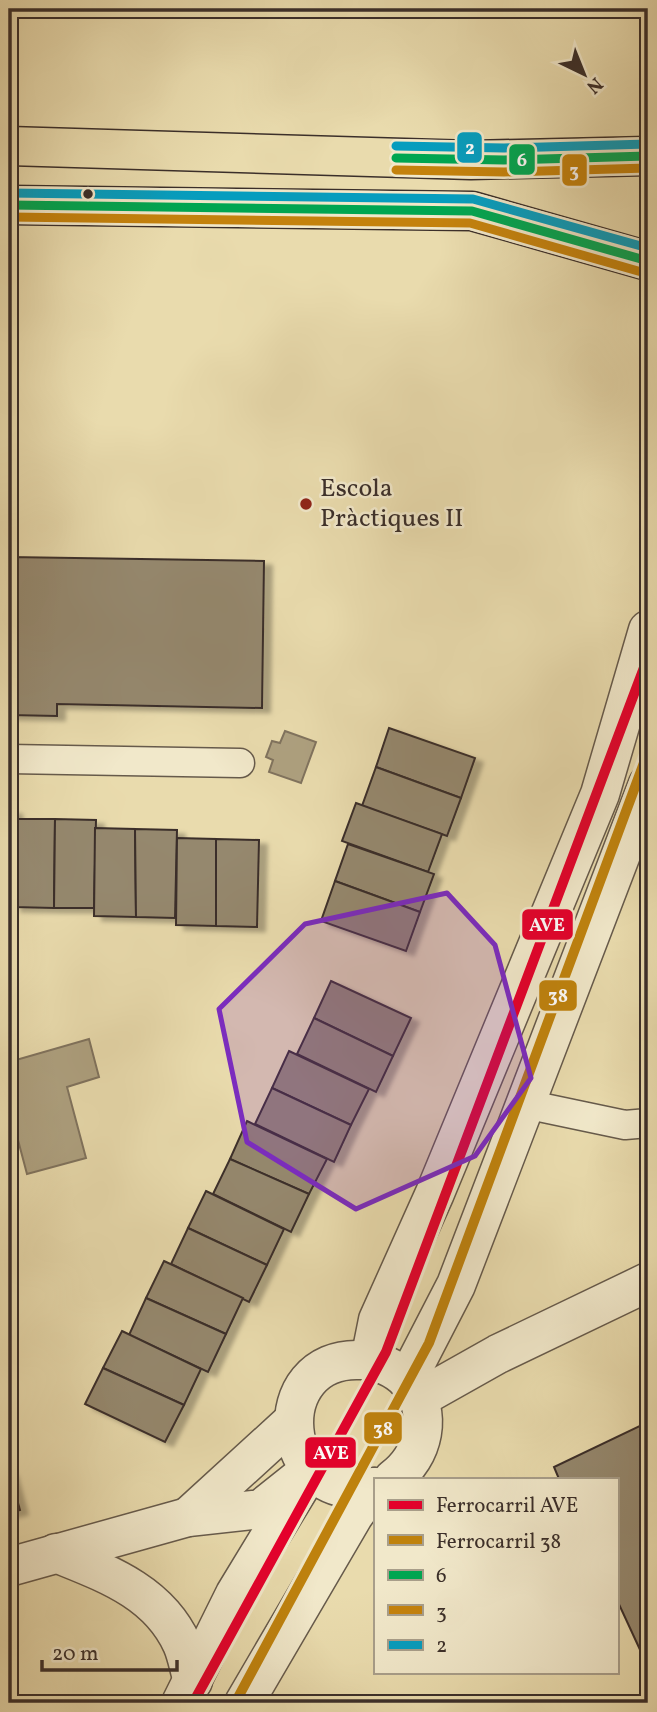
<svg xmlns="http://www.w3.org/2000/svg" width="657" height="1712" viewBox="0 0 657 1712" font-family="Vollkorn,serif">
	<defs>
		<filter id="shadow"><feDropShadow dx="8" dy="4.5" stdDeviation="2" flood-color="#0004"/></filter>
	</defs>
	<rect width="100%" height="100%" fill="#e9dbad"/>
	<filter id="stains"><feTurbulence type="fractalNoise" baseFrequency=".00286" numOctaves="4"/><feColorMatrix values="0 0 0 0 .2 0 0 0 0 .09 0 0 0 0 .02 0 0 0 .5 -.17"/></filter>
	<radialGradient id="worn" r=".72"><stop offset=".6" stop-color="#630" stop-opacity="0"/><stop offset="1" stop-color="#630" stop-opacity=".3"/></radialGradient>
	<!-- water -->
	<g fill="#aea180" stroke="#80735e" stroke-width="2">
		<path d="M 285,731 L 316,742 L 301,783 L 269,772 L 273,760 L 266,757 L 272,741 L 280,743 Z"/>
		<path d="M 89,1039 L 99,1077 L 67,1087 L 86,1158 L 27,1174 L 9,1106 L 9,1062 Z"/>
	</g>
	<!-- building -->
	<g fill="#95886e" stroke="#3b2f2a" stroke-width="2" filter="url(#shadow)">
		<path d="M 9,557 L 264,561 L 262,708 L 57,704 L 57,716 L 9,715 Z"/>
		<path d="M 389,728 L 475,758 L 461,798 L 376,767 Z"/>
		<path d="M 376,767 L 461,798 L 447,836 L 362,806 Z"/>
		<path d="M 356,803 L 442,834 L 428,872 L 342,841 Z"/>
		<path d="M 9,810 L 14,810 L 15,819 L 13,899 L 9,898 Z"/>
		<path d="M 15,819 L 55,819 L 54,908 L 13,907 Z"/>
		<path d="M 55,819 L 96,820 L 94,908 L 54,908 Z"/>
		<path d="M 95,828 L 135,829 L 136,917 L 94,916 Z"/>
		<path d="M 135,829 L 177,830 L 175,918 L 136,917 Z"/>
		<path d="M 177,838 L 216,839 L 216,926 L 176,925 Z"/>
		<path d="M 216,839 L 259,840 L 257,927 L 216,926 Z"/>
		<path d="M 348,844 L 434,874 L 420,912 L 335,881 Z"/>
		<path d="M 335,881 L 420,912 L 406,951 L 321,921 Z"/>
		<path d="M 331,981 L 411,1018 L 393,1056 L 314,1018 Z"/>
		<path d="M 314,1018 L 393,1056 L 376,1092 L 297,1054 Z"/>
		<path d="M 289,1051 L 369,1089 L 351,1125 L 272,1088 Z"/>
		<path d="M 272,1088 L 351,1125 L 334,1162 L 255,1124 Z"/>
		<path d="M 247,1121 L 327,1159 L 309,1194 L 230,1159 Z"/>
		<path d="M 230,1159 L 309,1194 L 291,1232 L 213,1194 Z"/>
		<path d="M 206,1191 L 284,1229 L 267,1265 L 188,1228 Z"/>
		<path d="M 188,1228 L 267,1265 L 249,1302 L 171,1264 Z"/>
		<path d="M 164,1261 L 243,1298 L 226,1334 L 146,1298 Z"/>
		<path d="M 146,1298 L 226,1334 L 208,1372 L 129,1335 Z"/>
		<path d="M 122,1331 L 201,1369 L 184,1405 L 103,1368 Z"/>
		<path d="M 103,1368 L 184,1405 L 165,1442 L 85,1404 Z"/>
		<path d="M 648,1422 L 648,1667 L 617,1600 L 617,1479 L 559,1479 L 554,1467 Z"/>
		<path d="M 9,1470 L 20,1510 L 9,1513 Z"/>
	</g>
	<g fill="none" stroke-linecap="round" stroke-linejoin="round">
		<defs>
			<g id="service">
				<path d="M 9,759 L 240,763"/>
				<path d="M 525,1104 L 625,1125 L 648,1123"/>
			</g>
			<g id="minor">
				<path d="M 418,1399 L 498,1354 L 648,1282"/>
				<path d="M 188,1517 L 293,1421"/>
				<path d="M 56,1553 C 105,1573 158,1591 182,1644 C 187,1655 189,1669 193,1681"/>
				<path d="M 9,1567 L 188,1517 L 261,1509 L 306,1473"/>
			</g>
			<g id="tertiary">
				<path d="M 370,1360 L 378,1320 L 435,1193 L 600,794 L 648,630"/>
				<path d="M 407,1380 L 456,1285 L 648,784"/>
				<path d="M 375,1487 C 275,1507 265,1356 360,1360 C 377,1360 396,1368 408,1381 C 434,1413 424,1456 393,1479"/>
				<path d="M 181,1703 L 235,1594 L 311,1469"/>
				<path d="M 244,1703 L 354,1515 L 374,1487"/>
			</g>
			<g id="primary">
				<path d="M 9,146 L 471,160 L 648,156"/>
				<path d="M 9,205 L 472,211 L 648,261"/>
			</g>
		</defs>
		<!-- service casing -->
		<use href="#service" stroke="#665a4b" stroke-width="31"/>
		<!-- minor casing -->
		<use href="#minor" stroke="#665a4b" stroke-width="41"/>
		<!-- tertiary casing -->
		<use href="#tertiary" stroke="#665a4b" stroke-width="41"/>
		<!-- primary casing -->
		<use href="#primary" stroke="#3b2f2a" stroke-width="41"/>
		<!-- service -->
		<use href="#service" stroke="#f1e8ca" stroke-width="28"/>
		<!-- minor -->
		<use href="#minor" stroke="#f1e8ca" stroke-width="38"/>
		<!-- tertiary -->
		<use href="#tertiary" stroke="#f1e8ca" stroke-width="38"/>
		<!-- primary -->
		<use href="#primary" stroke="#e9dbad" stroke-width="38"/>
		<defs>
			<g id="bus-1">
				<path d="M 396,158 L 504,160 L 648,156"/>
				<path d="M 9,205 L 472,211 L 648,261"/>
			</g>
			<g id="bus-2">
				<path d="M 396,170 L 504,172 L 648,168"/>
				<path d="M 9,217 L 470,223 L 645,273"/>
			</g>
			<g id="bus-3">
				<path d="M 396,146 L 504,148 L 648,144"/>
				<path d="M 9,193 L 473,199 L 648,248"/>
			</g>
		</defs>
		<!-- bus-1 casing -->
		<use href="#bus-1" stroke="#f1e8ca" stroke-width="14"/>
		<!-- bus-2 casing -->
		<use href="#bus-2" stroke="#f1e8ca" stroke-width="14"/>
		<!-- bus-3 casing -->
		<use href="#bus-3" stroke="#f1e8ca" stroke-width="14"/>
		<!-- bus-1 -->
		<use href="#bus-1" stroke="#00a651" stroke-width="9"/>
		<!-- bus-2 -->
		<use href="#bus-2" stroke="#c4820d" stroke-width="9"/>
		<!-- bus-3 -->
		<use href="#bus-3" stroke="#069dbe" stroke-width="9"/>
		<defs>
			<path id="rail-1" d="M 193,1703 L 386,1352 L 648,657"/>
			<path id="rail-2" d="M 235,1703 L 429,1343 L 648,752"/>
		</defs>
		<!-- rail-1 casing -->
		<use href="#rail-1" stroke="#f1e8ca" stroke-width="16"/>
		<!-- rail-2 casing -->
		<use href="#rail-2" stroke="#f1e8ca" stroke-width="16"/>
		<!-- rail-1 -->
		<use href="#rail-1" stroke="#e4002b" stroke-width="10"/>
		<!-- rail-2 -->
		<use href="#rail-2" stroke="#bf820d" stroke-width="10"/>
	</g>
	<!-- marked area -->
	<path fill="#7b2cbf" fill-opacity="0.2" stroke="#7b2cbf" stroke-width="5" stroke-linejoin="round" d="M 447,893 L 495,945 L 531,1078 L 475,1156 L 356,1209 L 247,1142 L 219,1009 L 305,924 Z"/>
	<!-- markers -->
	<circle fill="#3b2f2a" stroke="#f1e8ca" stroke-width="2.5" cx="88" cy="194" r="6"/>
	<circle fill="#8f2418" stroke="#f1e8ca" stroke-width="2.5" cx="306" cy="504" r="7"/>
	<g text-anchor="middle" dominant-baseline="central" stroke-width="5" stroke-linejoin="round" paint-order="stroke">
		<!-- poi labels -->
		<g font-size="26" fill="#3b2f2a" stroke="#f1e8ca" text-anchor="start">
			<text x="320" y="489">Escola<tspan x="320" dy="30">Pràctiques II</tspan></text>
		</g>
	</g>
	<g stroke="#f1e8ca" stroke-width="2.5">
		<rect x="456" y="131" width="27" height="33" rx="7" fill="#069dbe"/>
		<rect x="508" y="143" width="28" height="33" rx="7" fill="#00a651"/>
		<rect x="561" y="153" width="27" height="34" rx="7" fill="#c4820d"/>
		<rect x="521" y="908" width="53" height="33" rx="7" fill="#e4002b"/>
		<rect x="538" y="979" width="40" height="33" rx="7" fill="#bf820d"/>
		<rect x="363" y="1411" width="40" height="34" rx="7" fill="#bf820d"/>
		<rect x="304" y="1436" width="53" height="33" rx="7" fill="#e4002b"/>
	</g>
	<g font-size="19" text-anchor="middle" font-weight="bold" fill="#fff">
		<text x="470" y="154">2</text>
		<text x="522" y="166">6</text>
		<text x="574" y="177">3</text>
		<text x="547" y="931">AVE</text>
		<text x="558" y="1002">38</text>
		<text x="383" y="1435">38</text>
		<text x="331" y="1459">AVE</text>
	</g>
	<!-- margin -->
	<rect width="657" height="1712" fill="none" stroke="#e9dbad" stroke-width="35"/>
	<rect x="10" y="10" width="636" height="1691" fill="none" stroke="#3b2f2a" stroke-width="3.5"/>
	<rect x="18" y="18" width="622" height="1677" fill="none" stroke="#3b2f2a" stroke-width="2"/>
	<!-- legend -->
	<rect x="374" y="1478" width="245" height="196" fill="#f1e8ca" stroke="#a89e8a" stroke-width="2"/>
	<rect x="388" y="1500" width="35" height="10" fill="#e4002b" stroke="#a89e8a" stroke-width="2"/>
	<text x="436" y="1512" font-size="21" fill="#3b2f2a">Ferrocarril AVE</text>
	<rect x="388" y="1535" width="35" height="10" fill="#bf820d" stroke="#a89e8a" stroke-width="2"/>
	<text x="436" y="1548" font-size="21" fill="#3b2f2a">Ferrocarril 38</text>
	<rect x="388" y="1570" width="35" height="10" fill="#00a651" stroke="#a89e8a" stroke-width="2"/>
	<text x="436" y="1582" font-size="21" fill="#3b2f2a">6</text>
	<rect x="388" y="1605" width="35" height="10" fill="#c4820d" stroke="#a89e8a" stroke-width="2"/>
	<text x="436" y="1618" font-size="21" fill="#3b2f2a">3</text>
	<rect x="388" y="1640" width="35" height="10" fill="#069dbe" stroke="#a89e8a" stroke-width="2"/>
	<text x="436" y="1652" font-size="21" fill="#3b2f2a">2</text>
	<!-- north arrow -->
	<g transform="translate(584 74) rotate(137)" stroke="#f1e8ca" stroke-width="5" paint-order="stroke">
	<path d="M0-5L12 26L0 18L-12 26Z" fill="#3b2f2a"/>
	<text y="-10" font-size="19" font-weight="bold" text-anchor="middle" fill="#3b2f2a">N</text>
	</g>
	<!-- scale -->
	<path d="M42 1660v10h135v-10" fill="none" stroke="#3b2f2a" stroke-width="3.5"/>
	<text x="52" y="1660" font-size="21" fill="#3b2f2a" stroke="#f1e8ca" stroke-width="5" paint-order="stroke">20 m</text>
	<rect width="100%" height="100%" filter="url(#stains)"/>
	<rect width="100%" height="100%" fill="url(#worn)"/>
</svg>
